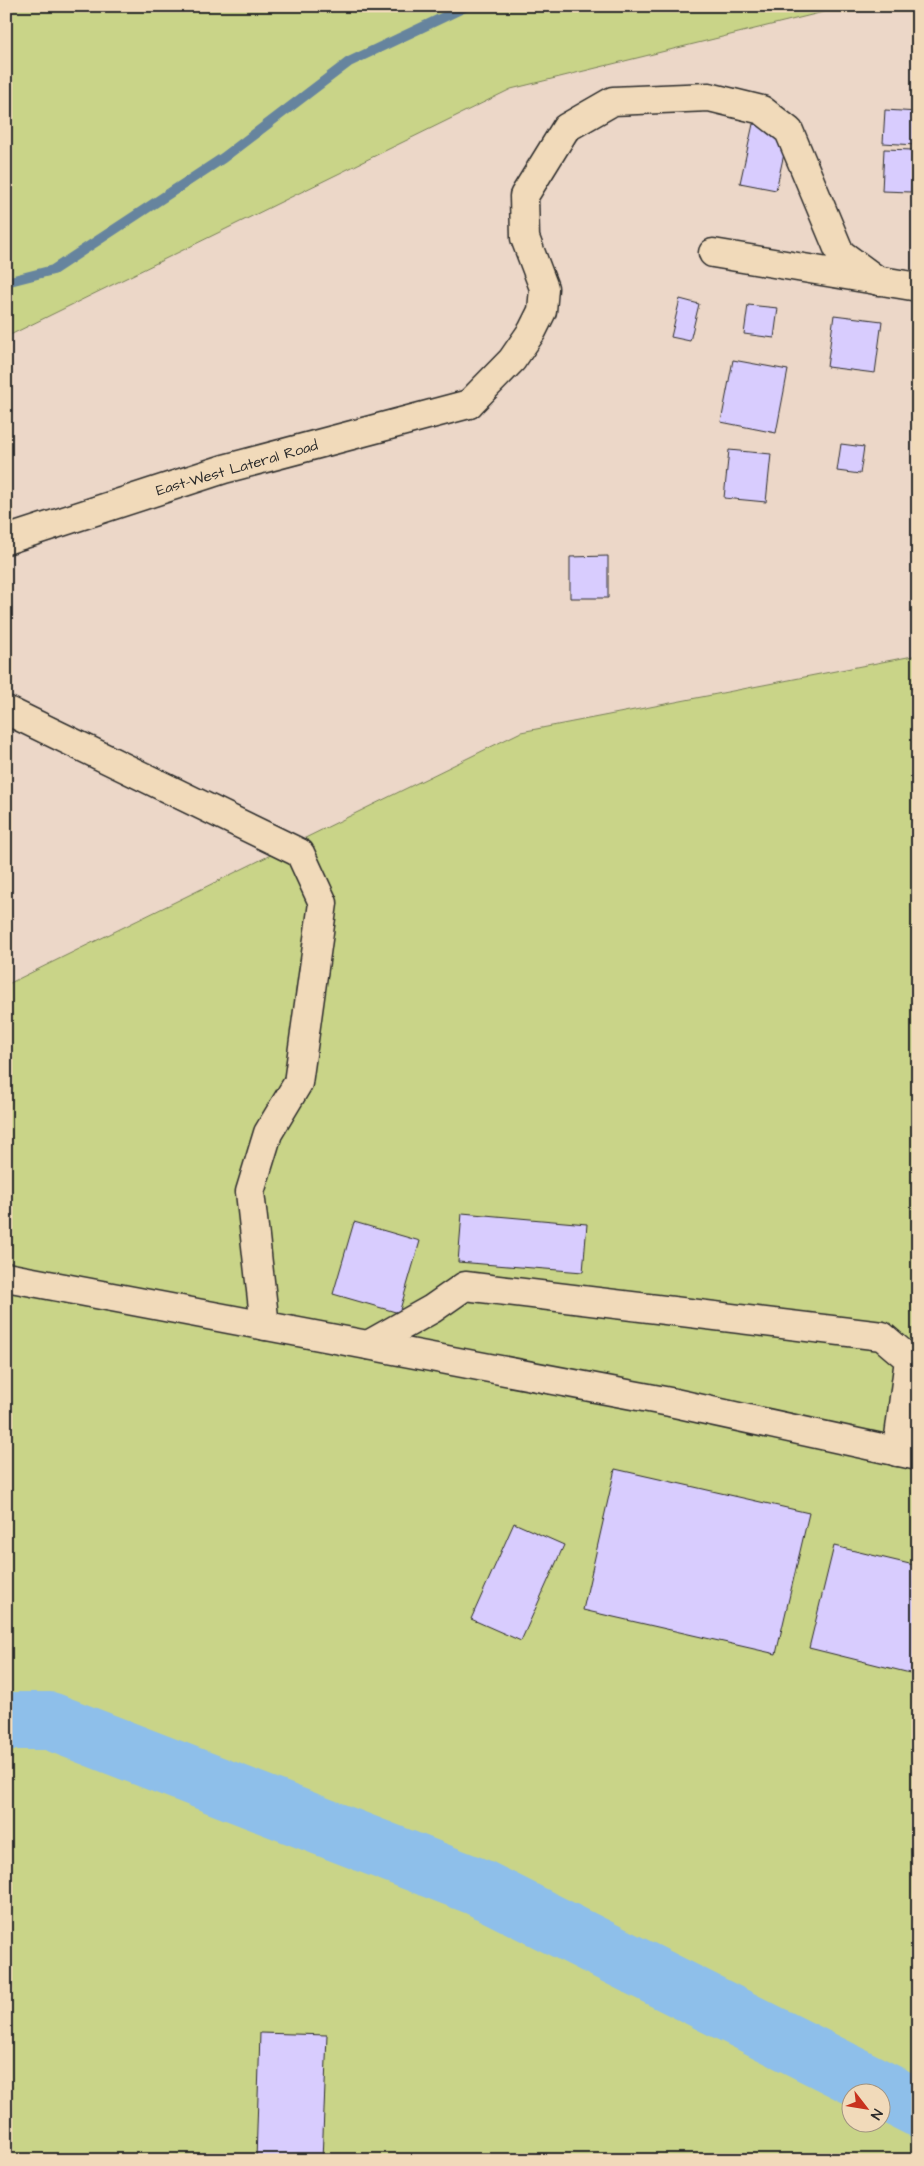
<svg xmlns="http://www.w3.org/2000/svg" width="924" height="2166" viewBox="0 0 924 2166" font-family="'Architects Daughter',sans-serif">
	<rect width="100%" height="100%" fill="#ecd7c8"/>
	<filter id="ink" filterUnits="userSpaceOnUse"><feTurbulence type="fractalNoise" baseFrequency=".02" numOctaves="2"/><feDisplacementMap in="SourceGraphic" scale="10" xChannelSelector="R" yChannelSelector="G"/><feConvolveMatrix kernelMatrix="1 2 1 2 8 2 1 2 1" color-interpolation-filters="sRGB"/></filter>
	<g filter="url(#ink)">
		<!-- green -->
		<g fill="#c9d488" stroke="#7a805a" fill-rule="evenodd">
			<path d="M 6,6 L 848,6 L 511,89 L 6,337 Z"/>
			<path d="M 918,655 L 918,2160 L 6,2160 L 6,985 L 521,732 ZM 852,2094 L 882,2094 L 882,2124 L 852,2124 Z"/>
		</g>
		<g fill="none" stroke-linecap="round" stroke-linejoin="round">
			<!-- stream -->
			<path stroke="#66849e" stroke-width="10" d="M 6,282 L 53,270 L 223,158 L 349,62 L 467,6"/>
			<!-- river -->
			<path stroke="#8ebfea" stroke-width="58" d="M 6,1721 L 50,1721 L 478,1887 L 918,2108"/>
		</g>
		<!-- building -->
		<g fill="#d8ccfe" stroke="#2b2b2b">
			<path d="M 885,110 L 918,112 L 916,145 L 883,143 Z"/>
			<path d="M 753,124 L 789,131 L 776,190 L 740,183 Z"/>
			<path d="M 884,149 L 913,150 L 911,192 L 882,191 Z"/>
			<path d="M 680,299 L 699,304 L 690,341 L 671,337 Z"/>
			<path d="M 748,305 L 778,308 L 774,338 L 744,334 Z"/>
			<path d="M 834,315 L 882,321 L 875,373 L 827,367 Z"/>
			<path d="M 733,360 L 788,370 L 776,433 L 721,422 Z"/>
			<path d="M 841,444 L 864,447 L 860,474 L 837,471 Z"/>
			<path d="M 729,450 L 771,454 L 766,502 L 724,498 Z"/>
			<path d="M 608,556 L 608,598 L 570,598 L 570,557 Z"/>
			<path d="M 462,1213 L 587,1224 L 583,1272 L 458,1262 Z"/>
			<path d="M 354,1222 L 420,1241 L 399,1313 L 333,1294 Z"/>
			<path d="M 615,1469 L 809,1513 L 776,1654 L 583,1610 Z"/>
			<path d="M 514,1523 L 564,1545 L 521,1641 L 471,1619 Z"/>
			<path d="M 834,1546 L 918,1566 L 918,1675 L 809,1648 Z"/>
			<path d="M 260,2033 L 327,2035 L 322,2160 L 256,2160 Z"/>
		</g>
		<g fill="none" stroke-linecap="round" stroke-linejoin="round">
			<defs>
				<g id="minor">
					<path d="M 713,253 L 918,287"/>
					<path d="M 469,404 L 512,360 L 532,331 L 542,311 L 544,288 L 525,238 L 524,196 L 566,128 L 613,101 L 709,97 L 762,110 L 789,131 L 840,253 L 878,281"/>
					<path d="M 6,710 L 300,853 L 323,903 L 298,1083 L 268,1133 L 250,1192 L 265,1326"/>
					<path d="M 368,1345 L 432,1309 L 465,1286 L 882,1336 L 909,1359 L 897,1452"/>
				</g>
				<path id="tertiary" d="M 6,1277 L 670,1402 L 918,1456"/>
				<path id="primary" d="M 6,540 L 224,469 L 469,404"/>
			</defs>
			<!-- minor casing -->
			<use href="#minor" stroke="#2b2b2b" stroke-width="31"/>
			<!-- tertiary casing -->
			<use href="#tertiary" stroke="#2b2b2b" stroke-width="31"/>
			<!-- primary casing -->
			<use href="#primary" stroke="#2b2b2b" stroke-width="31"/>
			<!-- minor -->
			<use href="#minor" stroke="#f1daba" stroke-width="28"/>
			<!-- tertiary -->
			<use href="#tertiary" stroke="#f1daba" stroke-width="28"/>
			<!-- primary -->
			<use href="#primary" stroke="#f1daba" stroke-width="28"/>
		</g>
	</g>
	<g text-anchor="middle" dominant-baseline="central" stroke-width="4" stroke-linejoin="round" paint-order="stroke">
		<!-- street labels -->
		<g font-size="15" fill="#2b2b2b" stroke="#f1daba">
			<text transform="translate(237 468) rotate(-16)">East-West Lateral Road</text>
		</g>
	</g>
	<!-- margin -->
	<rect width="924" height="2166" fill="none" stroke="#f1daba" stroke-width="25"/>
	<rect x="12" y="12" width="899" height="2141" fill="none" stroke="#2b2b2b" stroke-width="2" filter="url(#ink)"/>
	<!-- north arrow -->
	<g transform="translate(866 2108) rotate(121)"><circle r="24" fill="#f1daba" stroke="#a29481"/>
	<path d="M0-4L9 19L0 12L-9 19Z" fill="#c8321e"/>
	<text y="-8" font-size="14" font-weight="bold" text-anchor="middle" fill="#2b2b2b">N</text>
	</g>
</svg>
